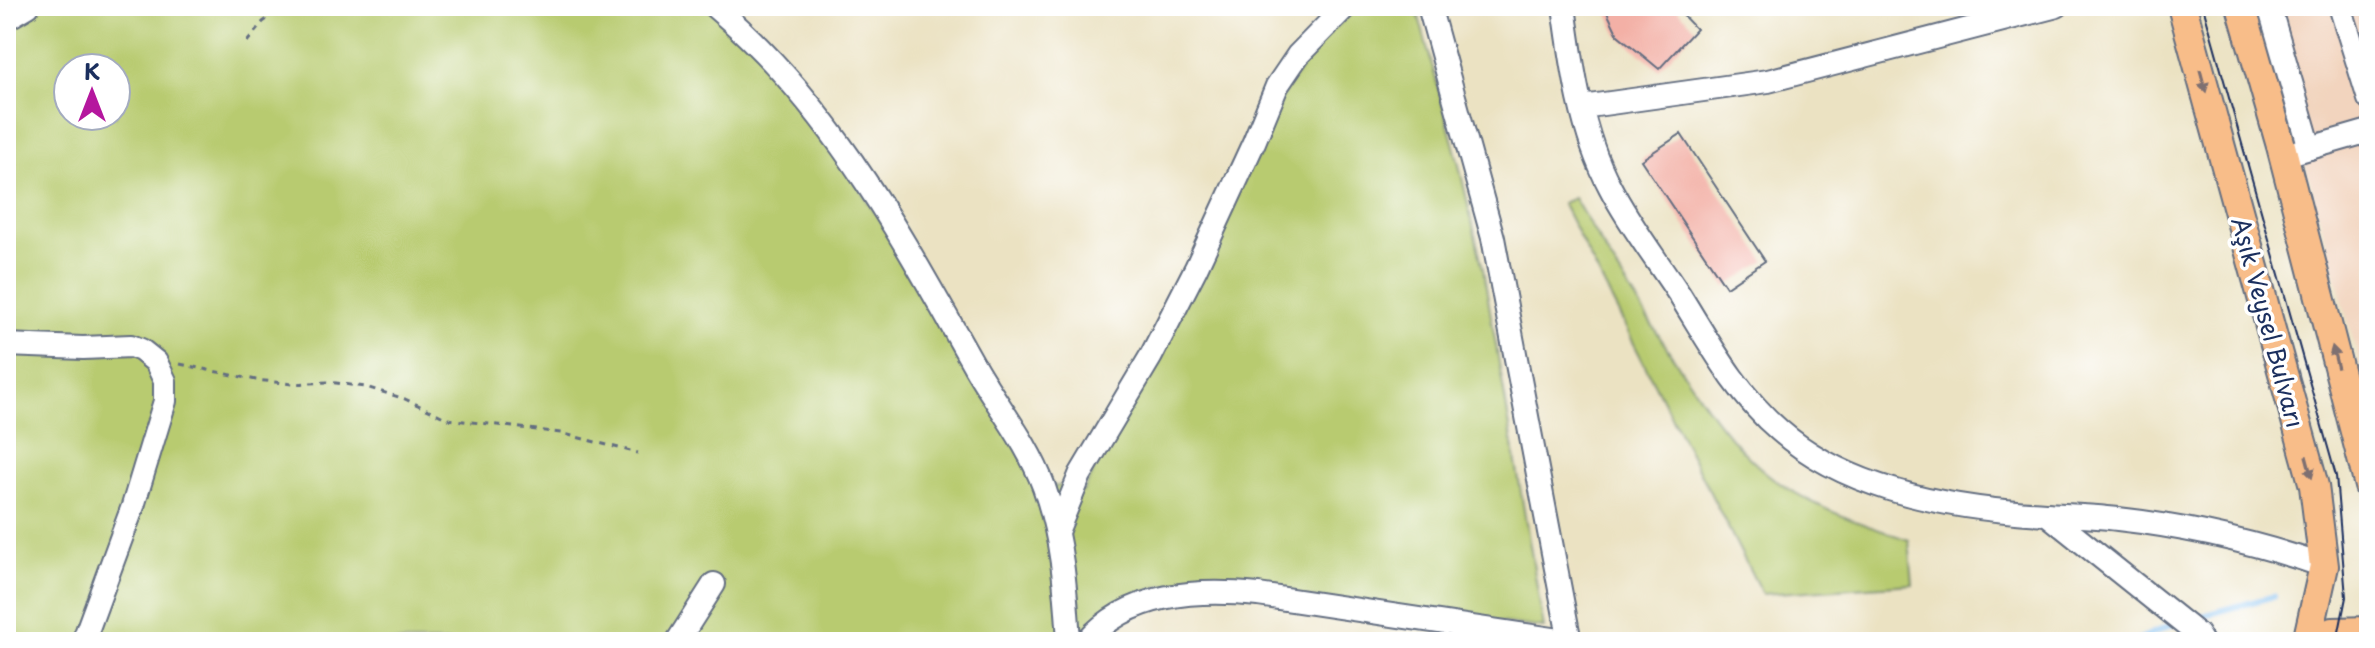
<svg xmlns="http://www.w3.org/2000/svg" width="2375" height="648" viewBox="0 0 2375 648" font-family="'Playpen Sans',sans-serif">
	<rect width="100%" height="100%" fill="#fff"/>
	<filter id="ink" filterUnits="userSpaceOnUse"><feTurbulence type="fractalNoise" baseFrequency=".0125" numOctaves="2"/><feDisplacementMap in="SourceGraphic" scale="16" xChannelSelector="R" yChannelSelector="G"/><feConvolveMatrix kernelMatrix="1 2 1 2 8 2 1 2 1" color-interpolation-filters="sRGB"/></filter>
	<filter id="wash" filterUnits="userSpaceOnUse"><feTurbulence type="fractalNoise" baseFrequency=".006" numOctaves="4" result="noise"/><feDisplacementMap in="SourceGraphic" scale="32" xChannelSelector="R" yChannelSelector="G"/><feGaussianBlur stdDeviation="1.8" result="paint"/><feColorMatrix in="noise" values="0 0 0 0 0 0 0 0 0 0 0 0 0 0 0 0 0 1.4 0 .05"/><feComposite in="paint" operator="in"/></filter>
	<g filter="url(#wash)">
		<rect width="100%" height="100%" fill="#ebe2c2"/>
		<!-- built -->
		<path fill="#f2d4be" d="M 2260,6 L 2369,6 L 2369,398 L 2308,174 Z"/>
		<!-- green -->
		<g fill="#b8cb6f" stroke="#6a7d66" stroke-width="2" fill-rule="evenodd">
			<path d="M 6,6 L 718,6 L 771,53 L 1054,487 L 1066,484 L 1083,492 L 1269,115 L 1320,41 L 1360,6 L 1416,6 L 1458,161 L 1483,269 L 1544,628 L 1198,583 L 1160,586 L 1122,601 L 1115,631 L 1104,642 L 6,642 ZM 68,68 L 116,68 L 116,116 L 68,116 Z"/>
			<path d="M 1574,198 C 1605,251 1637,303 1671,354 C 1701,400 1734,452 1781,484 C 1820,510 1864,525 1909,540 L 1913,584 L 1762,594 L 1562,203 Z"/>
		</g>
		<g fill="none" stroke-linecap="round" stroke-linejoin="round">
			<!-- stream -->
			<g stroke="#78baed" stroke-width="6">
				<path d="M 2199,617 L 2274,596"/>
				<path d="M 2133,642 L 2171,625"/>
			</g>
		</g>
		<g id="blocks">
			<!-- building -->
			<g fill="#f3b0a6">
				<path d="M 1604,6 L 1674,6 L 1696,29 L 1659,69 L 1618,35 Z"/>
				<path d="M 1681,134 L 1765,261 L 1726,287 L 1641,160 Z"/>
			</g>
		</g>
	</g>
	<g filter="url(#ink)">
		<use href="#blocks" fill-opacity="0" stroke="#646e81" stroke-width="2"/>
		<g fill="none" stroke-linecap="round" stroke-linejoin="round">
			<defs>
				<g id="minor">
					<path d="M 714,6 C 831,104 901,236 975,367 C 998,407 1028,443 1044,487 C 1062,537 1066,590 1069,642"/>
					<path d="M 1429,6 L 1493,238 L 1570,642"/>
					<path d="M 1564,6 C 1572,66 1581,133 1610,187 C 1629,224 1656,259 1679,294 C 1709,342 1736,393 1779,430 C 1842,486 1934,505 2016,512 C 2050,515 2084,515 2118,519 C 2189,527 2257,543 2324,566"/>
					<path d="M 2269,6 L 2310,148"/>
					<path d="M 2340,6 L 2369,99"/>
					<path d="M 6,19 L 28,6"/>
					<path d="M 1582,107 L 1768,81 L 2057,6"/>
					<path d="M 2296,152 L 2369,131"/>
					<path d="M 6,345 L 83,348 L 131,346 L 141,350 L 156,362 L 165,381 L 165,401 L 133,506 L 83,642"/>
					<path d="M 2047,514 L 2197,634 L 2202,642"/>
					<path d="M 1057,532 L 1080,475 L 1151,356 L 1196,268 L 1254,142 L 1277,86 L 1298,55 L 1346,6"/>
					<path d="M 677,642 L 714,584"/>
					<path d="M 1086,642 C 1129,592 1197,589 1258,595 L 1573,642"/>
				</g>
				<g id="major">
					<path d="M 2182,6 L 2314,486 L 2324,566 L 2307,642"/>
					<path d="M 2241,6 L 2281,146 L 2369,486"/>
					<path d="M 2307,642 L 2333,632 L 2369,631"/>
				</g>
			</defs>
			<!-- minor casing -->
			<use href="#minor" stroke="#646e81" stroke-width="26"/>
			<!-- major casing -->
			<use href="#major" stroke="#646e81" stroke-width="32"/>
			<!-- path -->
			<g stroke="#646e81" stroke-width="3" stroke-dasharray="6 6" stroke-linecap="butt">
				<path d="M 247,42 L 263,22 L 285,6"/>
				<path d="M 180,364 L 256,380 L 293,384 L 328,382 L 366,387 L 405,399 L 448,419 L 561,433 L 638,453"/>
			</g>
			<!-- minor -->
			<use href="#minor" stroke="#fff" stroke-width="22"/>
			<!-- major -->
			<use href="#major" stroke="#f8bd89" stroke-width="28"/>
			<!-- tram -->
			<path stroke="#1b2f5e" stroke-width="2" d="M 2203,6 L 2336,476 L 2346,597 L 2337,642"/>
		</g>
		<!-- one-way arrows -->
		<defs><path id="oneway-solid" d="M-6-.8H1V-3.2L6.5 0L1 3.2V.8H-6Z" transform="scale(2)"/></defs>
		<g fill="#7e6f71">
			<use href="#oneway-solid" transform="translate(2203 81) rotate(75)"/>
			<use href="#oneway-solid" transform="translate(2335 357) rotate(-104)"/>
			<use href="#oneway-solid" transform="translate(2309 467) rotate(75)"/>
		</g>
	</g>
	<g text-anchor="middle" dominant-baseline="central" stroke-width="7" stroke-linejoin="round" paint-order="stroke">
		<!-- street labels -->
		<g font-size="24" fill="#1b2f5e" stroke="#fff">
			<text transform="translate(2269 322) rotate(75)">Aşık Veysel Bulvarı</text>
		</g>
	</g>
	<!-- margin -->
	<rect width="2375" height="648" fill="none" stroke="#fff" stroke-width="32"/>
	<!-- north arrow -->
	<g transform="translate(92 92)"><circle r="38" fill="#ffffff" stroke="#a4acbf" stroke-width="2"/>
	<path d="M0-6L14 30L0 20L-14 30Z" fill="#b5179e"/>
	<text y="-12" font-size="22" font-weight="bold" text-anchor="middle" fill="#1b2f5e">K</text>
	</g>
</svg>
